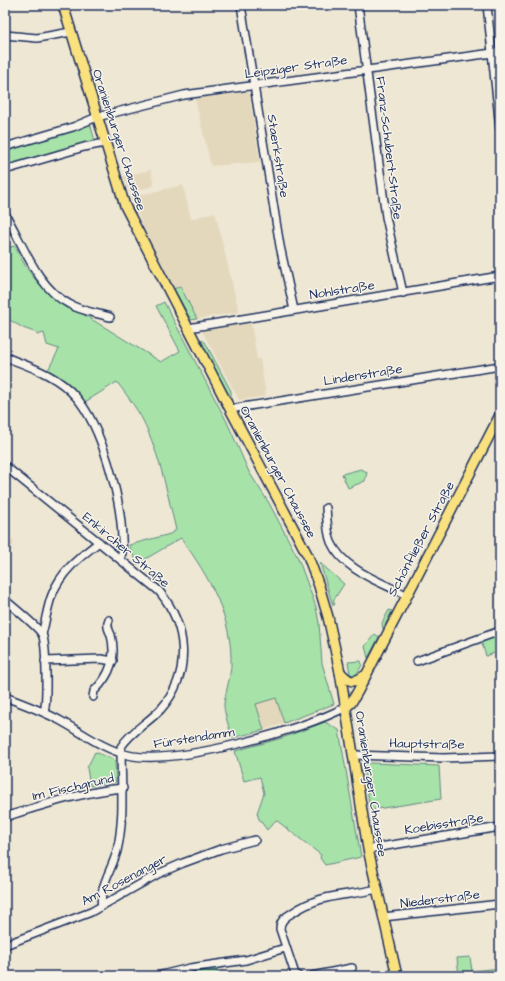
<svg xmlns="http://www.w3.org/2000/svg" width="505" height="981" viewBox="0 0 505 981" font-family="'Architects Daughter',sans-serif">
	<rect width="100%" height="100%" fill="#eee7d4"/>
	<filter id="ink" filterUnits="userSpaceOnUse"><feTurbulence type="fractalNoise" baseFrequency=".025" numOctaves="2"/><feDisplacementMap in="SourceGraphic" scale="8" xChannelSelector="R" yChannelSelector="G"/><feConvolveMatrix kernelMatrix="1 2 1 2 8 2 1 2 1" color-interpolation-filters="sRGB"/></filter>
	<g filter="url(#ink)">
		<!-- built -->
		<g fill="#e4d8bc">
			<path d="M 249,92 L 260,162 L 211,166 L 195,99 Z"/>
			<path d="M 151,170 L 154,186 L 129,192 L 123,176 Z"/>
			<path d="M 183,185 L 191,219 L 215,212 L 239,312 L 197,319 L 180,286 L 174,289 L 146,234 L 131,197 Z"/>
			<path d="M 251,323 L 257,359 L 260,359 L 266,396 L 239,400 L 202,331 Z"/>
			<path d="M 5,535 L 14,542 L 5,564 Z"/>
			<path d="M 276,697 L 284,723 L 264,730 L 256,704 Z"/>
		</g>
		<!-- green -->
		<g fill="#a7e2a8" stroke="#618883">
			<path d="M 90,123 L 95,141 L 5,167 L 5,149 Z"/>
			<path d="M 15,246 C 23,264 34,281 49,293 L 161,362 L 180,351 L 156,306 L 164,302 L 227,422 L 249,472 L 269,503 L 298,558 L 316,607 L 319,623 L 322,663 L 334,704 L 284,723 L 276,698 L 256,704 L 264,730 L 232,738 C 230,730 223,710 224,703 C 226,691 230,679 231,667 C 233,617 209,577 181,538 L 137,564 L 129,545 L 170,534 L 176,530 C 168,496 161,461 147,429 C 140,412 128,397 117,382 L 85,402 L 65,381 L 48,370 L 59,349 L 47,345 L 44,333 L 37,335 L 37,333 L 23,328 L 5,317 L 5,248 Z"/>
			<path d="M 180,286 L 197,319 L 191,320 L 174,289 Z"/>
			<path d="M 195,336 L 205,342 L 231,391 L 231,402 Z"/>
			<path d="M 361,469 L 367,472 L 365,481 L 348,488 L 342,474 Z"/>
			<path d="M 320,563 L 344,584 L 333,601 L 335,604 L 333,606 Z"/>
			<path d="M 389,610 L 392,611 L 383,629 L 382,623 Z"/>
			<path d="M 375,634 L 379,637 L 368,658 L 365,646 Z"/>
			<path d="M 497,635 L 500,643 L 500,651 L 486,656 L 481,641 Z"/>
			<path d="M 361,661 L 362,665 L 356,675 L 350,674 L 348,662 Z"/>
			<path d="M 325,722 L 339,730 L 361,857 L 325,865 L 320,858 L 321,855 L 276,820 L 267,830 L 259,819 L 257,813 L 264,793 L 260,777 L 244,781 L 235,751 L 282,738 Z"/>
			<path d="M 95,752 L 115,760 L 116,782 L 90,786 L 87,768 Z"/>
			<path d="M 372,763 L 439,766 L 441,799 L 370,810 L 364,768 L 365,764 Z"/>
			<path d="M 470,957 L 472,971 L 500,968 L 500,976 L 459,976 L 457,958 Z"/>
			<path d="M 217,968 L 218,976 L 175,976 L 176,974 Z"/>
		</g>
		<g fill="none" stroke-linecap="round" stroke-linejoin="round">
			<defs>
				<g id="minor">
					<path d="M 241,5 L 280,246 L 294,310"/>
					<path d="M 358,5 L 386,217 L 403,293"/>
					<path d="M 487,5 L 500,129"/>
					<path d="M 5,35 L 37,38 L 71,32"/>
					<path d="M 5,147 L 73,127 L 97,117 L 184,95 L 500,52"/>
					<path d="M 5,170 L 84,147 L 105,143"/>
					<path d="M 5,214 C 23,243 36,287 69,304 C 81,311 97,313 110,317"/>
					<path d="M 188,328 L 500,276"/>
					<path d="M 5,357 C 31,367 57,375 76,397 C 102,427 121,498 122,538 C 122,544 124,553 120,558"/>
					<path d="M 230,409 L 500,366"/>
					<path d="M 5,466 L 159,591 C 188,626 192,673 161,709 C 149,722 130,732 121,747 C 121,783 125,816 117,851 C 113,867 98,889 102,906"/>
					<path d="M 326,508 C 327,519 327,532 331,542 C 343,570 381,582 406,595"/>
					<path d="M 5,600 C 12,606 38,627 42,634 C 47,644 47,702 44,712"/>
					<path d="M 42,634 C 46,621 47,607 52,595 C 61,571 80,557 99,542"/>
					<path d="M 45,661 L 101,659 L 113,661"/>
					<path d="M 417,661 L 500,631"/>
					<path d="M 5,697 C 24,704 43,711 61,721 C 83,733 103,749 128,755 C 175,766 303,730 346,707"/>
					<path d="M 93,697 L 94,691 C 110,676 117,658 111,635 C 109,630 106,626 109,620"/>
					<path d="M 353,755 L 444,758 L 500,756"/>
					<path d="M 5,817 C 43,805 82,792 123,788"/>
					<path d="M 368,849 L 500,827"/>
					<path d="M 383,917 L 500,904"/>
					<path d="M 5,945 L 91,912 L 158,874 L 183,863 L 221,849 L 255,840"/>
					<path d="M 157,976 L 190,968 L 246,960 L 285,948"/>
					<path d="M 298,976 L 295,974 L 280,929 C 280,921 285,917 292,913 C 322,893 343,897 377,889"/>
					<path d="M 312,976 L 352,968"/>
				</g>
				<g id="major">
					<path d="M 63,5 L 125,206 L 230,409 L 296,533 L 308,556 L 319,586 L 328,617 L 340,672 L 368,849 L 397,976"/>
					<path d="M 340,672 C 349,682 353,684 364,676"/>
					<path d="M 346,707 L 351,703 L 358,691 L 500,415"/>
				</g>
			</defs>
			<!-- minor casing -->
			<use href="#minor" stroke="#1b2f5e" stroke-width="10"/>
			<!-- major casing -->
			<use href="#major" stroke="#1b2f5e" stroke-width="12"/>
			<!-- minor -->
			<use href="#minor" stroke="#f7f3e8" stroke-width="7"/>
			<!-- major -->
			<use href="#major" stroke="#fae180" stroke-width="9"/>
		</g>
	</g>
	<g text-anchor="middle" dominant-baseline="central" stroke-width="3" stroke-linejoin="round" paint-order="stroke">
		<!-- street labels -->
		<g font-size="13" fill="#1b2f5e" stroke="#f7f3e8">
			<text transform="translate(296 67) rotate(-8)">Leipziger Straße</text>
			<text transform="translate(119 140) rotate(72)">Oranienburger Chaussee</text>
			<text transform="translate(389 148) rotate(83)">Franz-Schubert-Straße</text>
			<text transform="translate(278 156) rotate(81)">Staerkstraße</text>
			<text transform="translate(342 290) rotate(-9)">Nohlstraße</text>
			<text transform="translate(363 375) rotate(-9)">Lindenstraße</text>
			<text transform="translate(278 472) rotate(62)">Oranienburger Chaussee</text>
			<text transform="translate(421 539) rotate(-62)">Schönfließer Straße</text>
			<text transform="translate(126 550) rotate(40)">Enkircher Straße</text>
			<text transform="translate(194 738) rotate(-9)">Fürstendamm</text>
			<text transform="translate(427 744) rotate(1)">Hauptstraße</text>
			<text transform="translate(371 784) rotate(81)">Oranienburger Chaussee</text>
			<text transform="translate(73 787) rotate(-13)">Im Fischgrund</text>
			<text transform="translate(444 824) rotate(-9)">Koebisstraße</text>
			<text transform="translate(124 880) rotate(-28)">Am Rosenanger</text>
			<text transform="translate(440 899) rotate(-7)">Niederstraße</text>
		</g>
	</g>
	<!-- margin -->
	<rect width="505" height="981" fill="none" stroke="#f7f3e8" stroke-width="20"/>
	<rect x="10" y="10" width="485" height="961" fill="none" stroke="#1b2f5e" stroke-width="1.5" filter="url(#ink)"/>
</svg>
